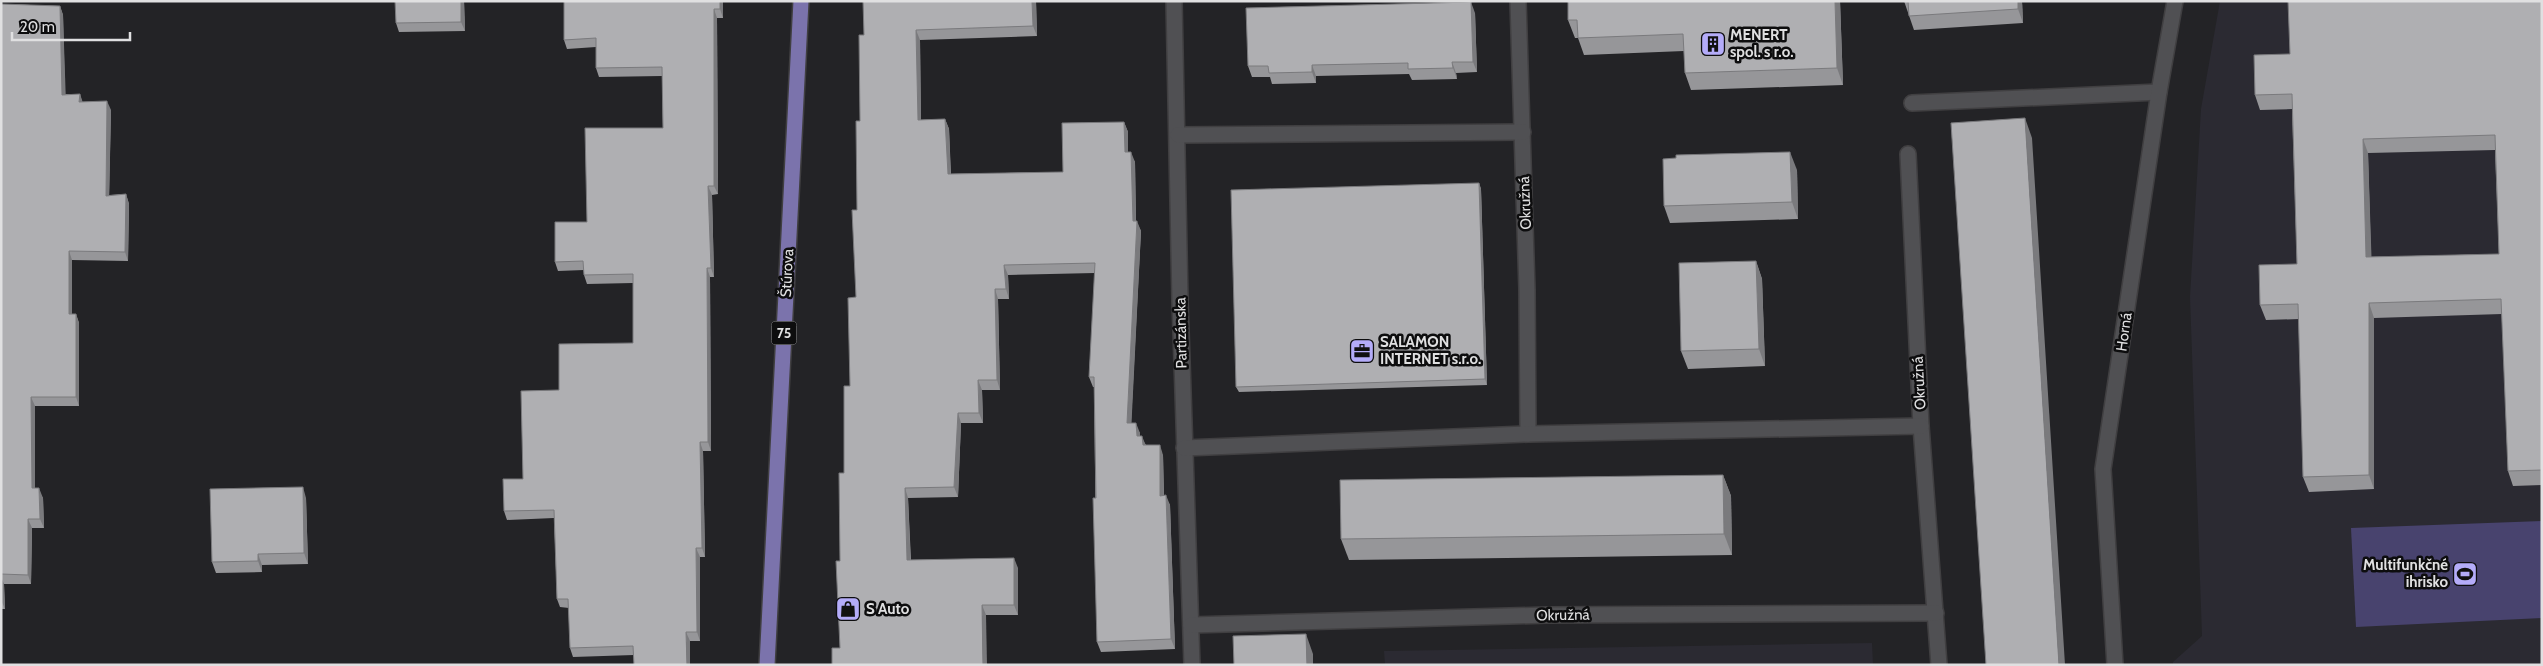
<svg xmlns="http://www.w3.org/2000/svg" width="2543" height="666" viewBox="0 0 2543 666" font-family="Cabin,sans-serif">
	<rect width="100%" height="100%" fill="#232326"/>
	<!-- built -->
	<g fill="#2b2a32">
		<path d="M 2220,1 L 2542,1 L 2542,665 L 2173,665 L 2173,662 L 2202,636 L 2190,297 L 2201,109 Z"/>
		<path d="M 1872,643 L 1873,665 L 1385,665 L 1384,651 Z"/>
	</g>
	<!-- green -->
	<path fill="#48436e" d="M 2542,521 L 2542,618 L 2356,627 L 2351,528 Z"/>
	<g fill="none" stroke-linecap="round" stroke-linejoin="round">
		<defs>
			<g id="minor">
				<path d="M 1174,1 L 1180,301 L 1192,665"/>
				<path d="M 1518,1 L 1527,290 L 1528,434"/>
				<path d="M 1912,103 L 2159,92"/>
				<path d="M 1178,135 L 1523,132"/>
				<path d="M 1908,154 L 1921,426 L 1939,665"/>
				<path d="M 1184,448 L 1528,434 L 1921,426"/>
				<path d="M 1191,625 L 1547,615 L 1936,613"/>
				<path d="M 2115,665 L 2103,469 L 2159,92 L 2175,1"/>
			</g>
			<path id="major" d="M 767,665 L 801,1"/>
		</defs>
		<!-- minor casing -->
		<use href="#minor" stroke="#403f41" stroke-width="18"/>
		<!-- major casing -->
		<use href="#major" stroke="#403f41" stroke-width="18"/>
		<!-- minor -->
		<use href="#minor" stroke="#505053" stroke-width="15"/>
		<!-- major -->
		<use href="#major" stroke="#7b73ac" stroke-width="15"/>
	</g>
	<!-- wall -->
	<g fill="#969699" fill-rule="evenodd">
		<path d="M 464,1 L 465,31 L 399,32 L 396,23 Z"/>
		<path d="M 723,1 L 723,18 L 717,18 L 718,194 L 712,195 L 714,277 L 710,277 L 711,451 L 703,451 L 705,557 L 700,557 L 700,641 L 690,641 L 634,655 L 573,657 L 570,648 L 569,608 L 560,607 L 557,599 L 554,518 L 507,520 L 504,511 L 523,479 L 559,390 L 633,343 L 633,283 L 587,284 L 584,275 L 584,270 L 558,271 L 555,262 L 663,128 L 662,76 L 599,77 L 596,68 L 596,47 L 567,49 L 564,40 Z"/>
		<path d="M 1036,1 L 1037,36 L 920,40 L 921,120 L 945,119 L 949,129 L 951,174 L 1063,172 L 1124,122 L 1128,132 L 1128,152 L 1135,162 L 1136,221 L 1141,231 L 1131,423 L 1140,433 L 1140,436 L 1146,445 L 1163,455 L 1164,495 L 1170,505 L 1175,649 L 1101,652 L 1097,642 L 1094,387 L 1093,387 L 1089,377 L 1095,273 L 1008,275 L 1009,299 L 998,299 L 1000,390 L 982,390 L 983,423 L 961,423 L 958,497 L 908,498 L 911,560 L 1018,568 L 1018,615 L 986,615 L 840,648 L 840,561 L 844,473 L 856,297 L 857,210 L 864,35 Z"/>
		<path d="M 1568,1 L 1840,1 L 1843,85 L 1691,90 L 1685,73 L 1684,51 L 1584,55 L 1578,38 L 1575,38 L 1568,20 Z"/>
		<path d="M 1904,1 L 2022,1 L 2023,23 L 1914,30 Z"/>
		<path d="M 2542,1 L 2542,485 L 2513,486 L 2508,471 L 2502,314 L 2374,318 L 2374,489 L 2309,492 L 2303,477 L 2299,319 L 2266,320 L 2260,305 L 2297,264 L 2292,109 L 2260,110 L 2255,95 L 2290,54 ZM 2495,150 L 2499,254 L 2371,257 L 2368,153 Z"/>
		<path d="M 1,4 L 60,6 L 63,15 L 65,94 L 80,94 L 82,102 L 111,110 L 109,195 L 126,194 L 129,204 L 128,261 L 72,260 L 72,314 L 76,314 L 79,323 L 79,406 L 35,406 L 35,488 L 43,498 L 44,528 L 32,528 L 31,584 L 4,584 L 5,609 L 1,609 Z"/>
		<path d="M 1475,13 L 1477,72 L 1456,73 L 1457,79 L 1412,80 L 1409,74 L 1316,76 L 1316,83 L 1272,84 L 1270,77 L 1252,77 L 1248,66 Z"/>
		<path d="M 1797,170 L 1798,219 L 1670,223 L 1664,206 Z"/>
		<path d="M 1479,183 L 1481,189 L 1487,385 L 1239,392 L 1236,387 Z"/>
		<path d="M 1756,261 L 1762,279 L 1765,366 L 1688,369 L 1681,351 Z"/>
		<path d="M 1723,475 L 1731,496 L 1732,555 L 1349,560 L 1341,539 Z"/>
		<path d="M 306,498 L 308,564 L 262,565 L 262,572 L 216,573 L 212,562 Z"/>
	</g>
	<!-- shaded-wall -->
	<g fill="#7a7a7d">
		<path d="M 461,1 L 464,1 L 465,31 L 461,22 Z"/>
		<path d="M 720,1 L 723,1 L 723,18 L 720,9 Z"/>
		<path d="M 1032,1 L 1036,1 L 1037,36 L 1033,26 Z"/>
		<path d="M 1835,1 L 1840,1 L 1843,85 L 1837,68 Z"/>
		<path d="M 2018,1 L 2022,1 L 2023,23 L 2018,9 Z"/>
		<path d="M 1471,2 L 1475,13 L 1477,72 L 1473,62 Z"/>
		<path d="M 60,6 L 63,15 L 66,104 L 62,95 Z"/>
		<path d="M 714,9 L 717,18 L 718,194 L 714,186 Z"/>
		<path d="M 916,30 L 920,40 L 921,130 L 918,120 Z"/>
		<path d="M 1452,62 L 1456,73 L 1457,79 L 1453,68 Z"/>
		<path d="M 1312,65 L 1316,76 L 1316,83 L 1312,72 Z"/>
		<path d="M 80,94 L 83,103 L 79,102 Z"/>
		<path d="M 107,101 L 111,110 L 109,205 L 106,196 Z"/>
		<path d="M 2025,118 L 2032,138 L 2065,665 L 2059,665 Z"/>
		<path d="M 945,119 L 949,129 L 951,184 L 948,174 Z"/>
		<path d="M 1124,122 L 1128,132 L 1128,162 L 1125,152 Z"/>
		<path d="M 2363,139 L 2368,153 L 2372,272 L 2366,257 Z"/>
		<path d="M 1131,152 L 1135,162 L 1136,231 L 1133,221 Z"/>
		<path d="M 1790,152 L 1797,170 L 1798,219 L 1792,202 Z"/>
		<path d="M 1479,183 L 1481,189 L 1487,385 L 1485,379 Z"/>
		<path d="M 708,186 L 712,195 L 714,277 L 711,268 Z"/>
		<path d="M 126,194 L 129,204 L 128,261 L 125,252 Z"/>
		<path d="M 1137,221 L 1141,231 L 1131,433 L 1127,423 Z"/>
		<path d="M 69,251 L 72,260 L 72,323 L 69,314 Z"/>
		<path d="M 1756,261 L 1762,279 L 1765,366 L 1759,349 Z"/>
		<path d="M 1004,265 L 1008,275 L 1009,299 L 1006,289 Z"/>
		<path d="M 707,268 L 710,277 L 711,451 L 708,442 Z"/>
		<path d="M 995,289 L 998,299 L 1000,390 L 997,380 Z"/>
		<path d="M 2369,303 L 2374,318 L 2374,489 L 2369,475 Z"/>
		<path d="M 76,314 L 79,323 L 79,406 L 76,397 Z"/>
		<path d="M 978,380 L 982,390 L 983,423 L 979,413 Z"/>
		<path d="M 31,397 L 35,406 L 35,498 L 32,488 Z"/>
		<path d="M 958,413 L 961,423 L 958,497 L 954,487 Z"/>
		<path d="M 1136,423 L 1140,433 L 1140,446 L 1137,436 Z"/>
		<path d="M 1142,436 L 1146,446 L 1143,445 Z"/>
		<path d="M 700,442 L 703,451 L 705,557 L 702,548 Z"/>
		<path d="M 1160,445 L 1163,455 L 1164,506 L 1160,496 Z"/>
		<path d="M 1723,475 L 1731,496 L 1732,555 L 1724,534 Z"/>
		<path d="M 303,487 L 306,498 L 308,564 L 304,553 Z"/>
		<path d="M 39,488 L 43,498 L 44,528 L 40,519 Z"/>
		<path d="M 905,488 L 908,498 L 911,570 L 907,560 Z"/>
		<path d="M 1166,495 L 1170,505 L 1175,649 L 1171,639 Z"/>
		<path d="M 28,519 L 32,528 L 31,584 L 28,575 Z"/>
		<path d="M 696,548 L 700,557 L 700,641 L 697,632 Z"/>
		<path d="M 258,554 L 262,565 L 262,572 L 258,561 Z"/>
		<path d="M 1014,558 L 1018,568 L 1018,615 L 1014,605 Z"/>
		<path d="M 1,577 L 4,584 L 5,609 L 1,600 Z"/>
		<path d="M 982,605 L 986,615 L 987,665 L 983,665 Z"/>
		<path d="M 686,632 L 690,641 L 690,665 L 687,665 Z"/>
		<path d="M 1306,634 L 1313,654 L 1313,665 L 1307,665 Z"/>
	</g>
	<!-- building -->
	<g fill="#afafb2" stroke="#7a7a7d" fill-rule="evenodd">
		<path d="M 395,1 L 461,1 L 461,22 L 396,23 Z"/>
		<path d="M 564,1 L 720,1 L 720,9 L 714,9 L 714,186 L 708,186 L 711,268 L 707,268 L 708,442 L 700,442 L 702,548 L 696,548 L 697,632 L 686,632 L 687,665 L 634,665 L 633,646 L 570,648 L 568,599 L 557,599 L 554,510 L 504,511 L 503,479 L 523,479 L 521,391 L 559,390 L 559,344 L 633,343 L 633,274 L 584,275 L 583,261 L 555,262 L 555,222 L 587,222 L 585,128 L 663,128 L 662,67 L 596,68 L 596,38 L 564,40 Z"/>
		<path d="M 863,1 L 1032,1 L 1033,26 L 916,30 L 918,120 L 945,119 L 948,174 L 1063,172 L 1062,123 L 1124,122 L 1125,152 L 1131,152 L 1133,221 L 1137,221 L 1127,423 L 1136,423 L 1137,436 L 1142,436 L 1143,445 L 1160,445 L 1160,496 L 1166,495 L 1171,639 L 1097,642 L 1093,498 L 1096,498 L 1094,377 L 1089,377 L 1095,263 L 1004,265 L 1006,289 L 995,289 L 997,380 L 978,380 L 979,413 L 958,413 L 954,487 L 905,488 L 907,560 L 1014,558 L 1014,605 L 982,605 L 983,665 L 832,665 L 832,648 L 840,648 L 836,561 L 840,561 L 839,473 L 844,473 L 844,386 L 850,386 L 848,298 L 856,297 L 852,210 L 857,210 L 856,121 L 860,121 L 859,35 L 864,35 Z"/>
		<path d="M 1568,1 L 1835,1 L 1837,68 L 1685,73 L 1683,34 L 1578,38 L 1577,20 L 1568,20 Z"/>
		<path d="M 1908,1 L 2018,1 L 2018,9 L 1909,16 Z"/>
		<path d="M 2288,1 L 2542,1 L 2542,470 L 2508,471 L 2501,299 L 2369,303 L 2369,475 L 2303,477 L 2298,304 L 2260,305 L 2259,265 L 2297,264 L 2292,94 L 2255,95 L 2254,55 L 2290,54 ZM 2495,135 L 2499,254 L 2366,257 L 2363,139 Z"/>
		<path d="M 1471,2 L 1473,62 L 1452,62 L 1453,68 L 1408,69 L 1408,63 L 1312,65 L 1312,72 L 1269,73 L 1268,66 L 1248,66 L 1246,8 Z"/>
		<path d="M 1,4 L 60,6 L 62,95 L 80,94 L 79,102 L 107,101 L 106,196 L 126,194 L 125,252 L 69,251 L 69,314 L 76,314 L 76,397 L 31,397 L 32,488 L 39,488 L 40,519 L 28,519 L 28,575 L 1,574 Z"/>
		<path d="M 2025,118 L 2059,665 L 1986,665 L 1951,123 Z"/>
		<path d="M 1790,152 L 1792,202 L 1664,206 L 1663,159 L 1676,158 L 1676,155 Z"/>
		<path d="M 1479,183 L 1485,379 L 1236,387 L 1231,190 Z"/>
		<path d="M 1756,261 L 1759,349 L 1681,351 L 1679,263 Z"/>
		<path d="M 1723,475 L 1724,534 L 1341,539 L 1340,480 Z"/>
		<path d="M 303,487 L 304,553 L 258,554 L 258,561 L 212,562 L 210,489 Z"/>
		<path d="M 1306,634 L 1307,665 L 1234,665 L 1233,636 Z"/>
	</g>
	<!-- icons -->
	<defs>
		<symbol id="building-square" viewBox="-11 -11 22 22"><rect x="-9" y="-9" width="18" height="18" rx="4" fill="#b4acf9" stroke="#0d0d0e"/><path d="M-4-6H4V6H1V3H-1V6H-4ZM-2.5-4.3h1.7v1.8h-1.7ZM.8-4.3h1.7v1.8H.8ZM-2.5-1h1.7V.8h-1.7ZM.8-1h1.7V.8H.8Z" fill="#111"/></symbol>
		<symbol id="office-square" viewBox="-11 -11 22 22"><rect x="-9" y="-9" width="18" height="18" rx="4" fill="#b4acf9" stroke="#0d0d0e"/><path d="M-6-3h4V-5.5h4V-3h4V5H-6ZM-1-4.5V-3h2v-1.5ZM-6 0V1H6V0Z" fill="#111"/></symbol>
		<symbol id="stadium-square" viewBox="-11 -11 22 22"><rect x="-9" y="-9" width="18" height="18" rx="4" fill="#b4acf9" stroke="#0d0d0e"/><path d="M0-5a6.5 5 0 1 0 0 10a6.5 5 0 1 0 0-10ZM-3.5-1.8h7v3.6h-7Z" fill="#111"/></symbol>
		<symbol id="shop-square" viewBox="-11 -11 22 22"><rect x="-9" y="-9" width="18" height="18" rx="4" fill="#b4acf9" stroke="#0d0d0e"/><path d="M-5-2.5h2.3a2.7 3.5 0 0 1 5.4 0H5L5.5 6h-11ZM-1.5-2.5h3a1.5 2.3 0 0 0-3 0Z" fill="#111"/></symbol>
	</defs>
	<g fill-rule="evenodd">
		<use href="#building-square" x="1699" y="30" width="28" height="28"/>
		<use href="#office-square" x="1348" y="337" width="28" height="28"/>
		<use href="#stadium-square" x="2451" y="560" width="28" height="28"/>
		<use href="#shop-square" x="834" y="595" width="28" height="28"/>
	</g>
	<g text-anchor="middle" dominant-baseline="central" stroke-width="5" stroke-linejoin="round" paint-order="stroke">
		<!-- shield labels -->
		<rect fill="#0d0d0e" stroke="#a1a1a2" stroke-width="1" x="771.5" y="321.5" width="25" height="23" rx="4"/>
		<g font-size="14" font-weight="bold" fill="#e0e0e1">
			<text x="784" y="333">75</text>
		</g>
		<!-- poi labels -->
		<g font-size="15" font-weight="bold" fill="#e0e0e1" stroke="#0d0d0e" text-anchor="start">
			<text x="1730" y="35">MENERT<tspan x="1730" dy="17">spol. s r.o.</tspan></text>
			<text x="1380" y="342">SALAMON<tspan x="1380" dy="17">INTERNET s.r.o.</tspan></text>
			<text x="2448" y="565" text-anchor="end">Multifunkčné<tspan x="2448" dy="17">ihrisko</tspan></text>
			<text x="866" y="609">S Auto</text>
		</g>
		<!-- street labels -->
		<g font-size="15" fill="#e0e0e1" stroke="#0d0d0e">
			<text transform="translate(1525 203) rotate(-92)">Okružná</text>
			<text transform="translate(787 273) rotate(-87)">Štúrova</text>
			<text transform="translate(2124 332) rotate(-82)">Horná</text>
			<text transform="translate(1181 333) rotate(-91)">Partizánska</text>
			<text transform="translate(1919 383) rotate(-93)">Okružná</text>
			<text transform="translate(1563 615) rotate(-1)">Okružná</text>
		</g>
	</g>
	<!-- border -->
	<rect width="2543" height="666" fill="none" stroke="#e0e0e1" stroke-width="5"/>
	<!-- scale -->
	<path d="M12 32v8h118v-8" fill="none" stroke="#e0e0e1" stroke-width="2.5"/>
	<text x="20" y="32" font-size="15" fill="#e0e0e1" stroke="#0d0d0e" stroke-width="4" paint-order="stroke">20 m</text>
</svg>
